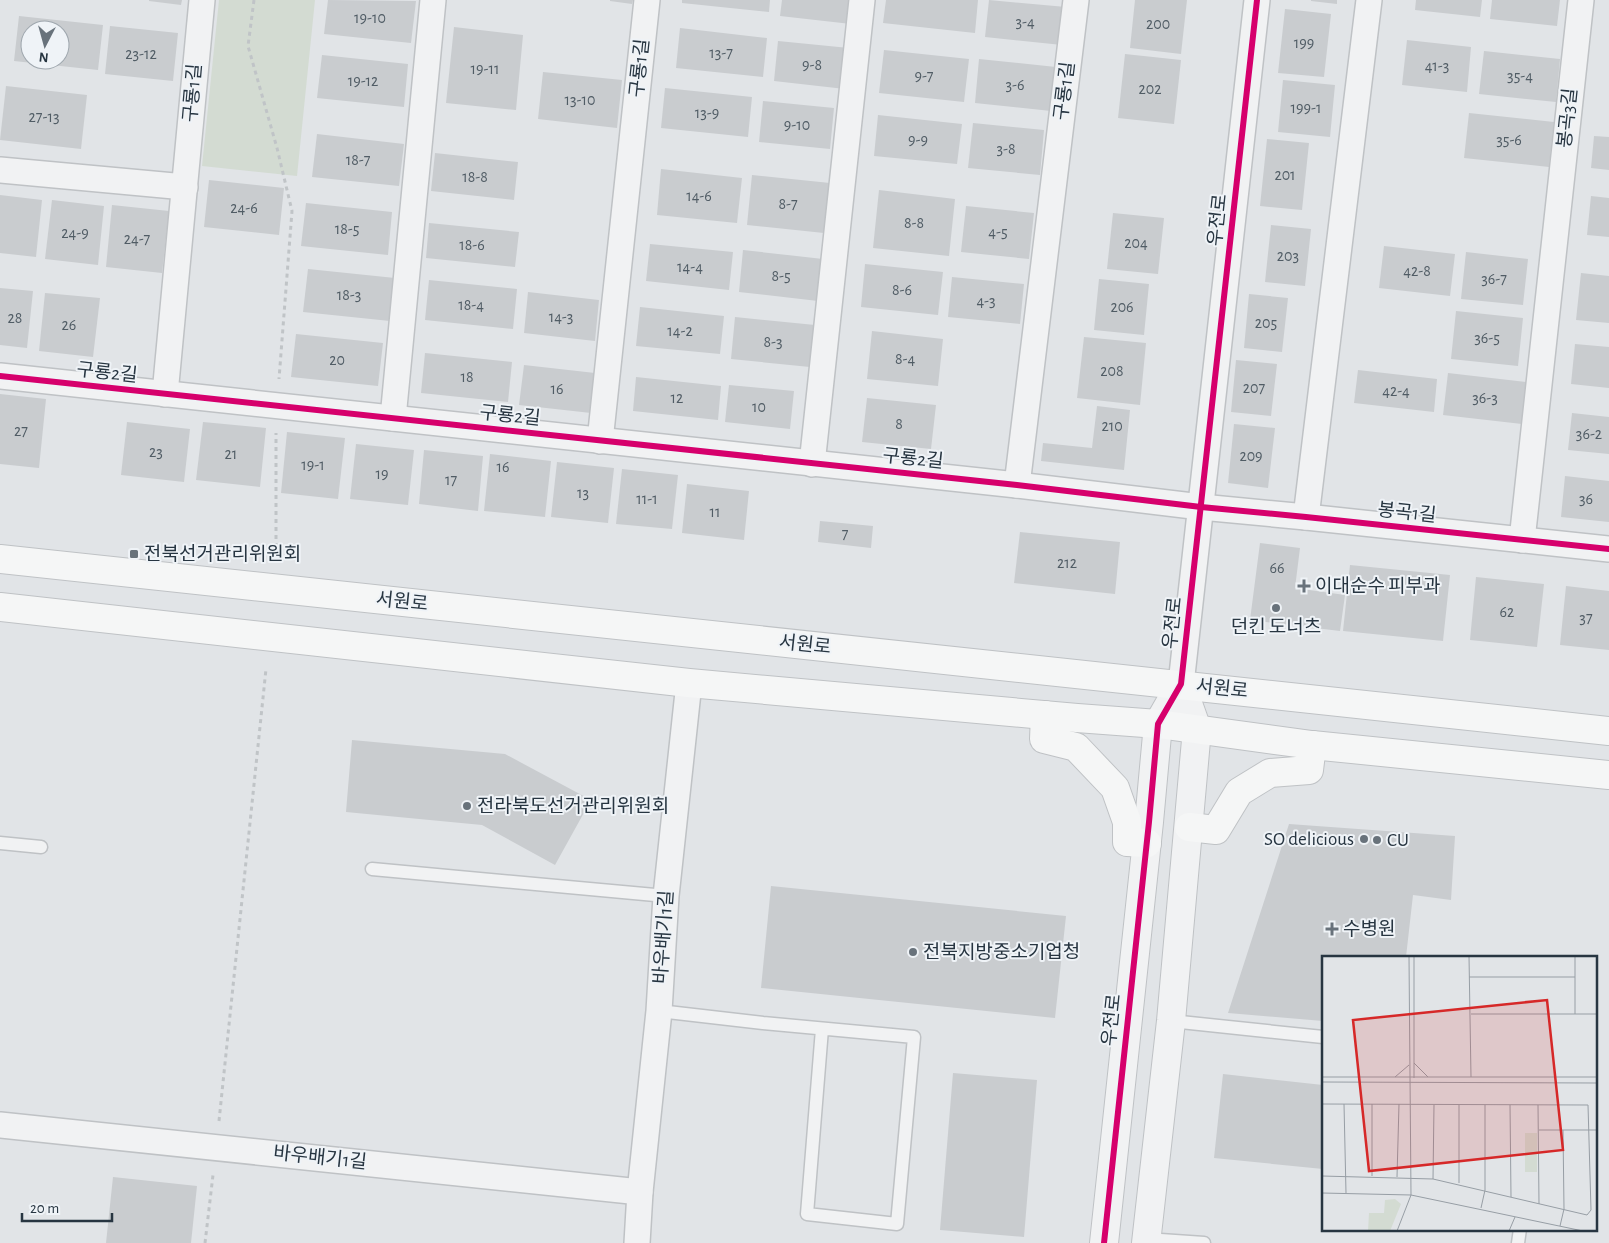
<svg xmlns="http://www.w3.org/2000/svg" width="1609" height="1243" viewBox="0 0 1609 1243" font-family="'Alegreya Sans','Noto Sans KR',sans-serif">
	<rect width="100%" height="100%" fill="#e1e4e7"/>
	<!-- green -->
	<path fill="#d3dbd2" d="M 219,0 L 315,0 L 297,176 L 202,166 Z"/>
	<!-- building -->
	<g fill="#c9cccf" fill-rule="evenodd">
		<path d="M 149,0 L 182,0 L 181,5 L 149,1 Z"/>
		<path d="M 328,0 L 416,1 L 411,43 L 324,34 Z"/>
		<path d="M 610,0 L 633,0 L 632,4 L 610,1 Z"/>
		<path d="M 682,0 L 770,0 L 769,12 L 682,3 Z"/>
		<path d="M 782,0 L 854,0 L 851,24 L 780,16 Z"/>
		<path d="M 886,0 L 978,0 L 975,33 L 883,23 Z"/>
		<path d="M 989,0 L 1066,7 L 1062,45 L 985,37 Z"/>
		<path d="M 1135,0 L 1187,0 L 1181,54 L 1130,48 Z"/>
		<path d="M 1311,0 L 1337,0 L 1337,4 L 1311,1 Z"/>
		<path d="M 1416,0 L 1482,0 L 1480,17 L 1415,10 Z"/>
		<path d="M 1492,0 L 1560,0 L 1557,26 L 1490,19 Z"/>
		<path d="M 1285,9 L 1331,14 L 1324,77 L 1278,73 Z"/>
		<path d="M 19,16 L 103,25 L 98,70 L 14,61 ZM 30,30 L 60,30 L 60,60 L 30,60 Z"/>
		<path d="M 110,26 L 178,33 L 173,81 L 105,74 Z"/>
		<path d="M 454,27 L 523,35 L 516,110 L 446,103 Z"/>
		<path d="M 680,28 L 767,38 L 763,77 L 676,68 Z"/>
		<path d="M 1407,40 L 1471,47 L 1467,92 L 1402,85 Z"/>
		<path d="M 778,41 L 849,48 L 845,89 L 774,81 Z"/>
		<path d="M 884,50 L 969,59 L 964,102 L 879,93 Z"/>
		<path d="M 1484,51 L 1560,59 L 1556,102 L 1479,94 Z"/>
		<path d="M 1125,54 L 1181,60 L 1174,124 L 1118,118 Z"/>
		<path d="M 322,55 L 408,64 L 404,107 L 317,98 Z"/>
		<path d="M 979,59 L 1056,67 L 1051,111 L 975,103 Z"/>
		<path d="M 543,72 L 622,80 L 617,128 L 538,119 Z"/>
		<path d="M 1283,80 L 1335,85 L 1330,137 L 1278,132 Z"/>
		<path d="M 6,86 L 87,95 L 81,149 L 0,140 Z"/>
		<path d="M 665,88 L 752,97 L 748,137 L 661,128 Z"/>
		<path d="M 763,101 L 834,108 L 830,149 L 759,142 Z"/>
		<path d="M 1469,113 L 1554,122 L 1549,167 L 1464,158 Z"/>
		<path d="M 878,115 L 962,124 L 957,164 L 874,156 Z"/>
		<path d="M 973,123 L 1044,130 L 1040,175 L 968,168 Z"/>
		<path d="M 317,134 L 404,144 L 399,186 L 312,177 Z"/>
		<path d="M 1594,136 L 1609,137 L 1609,170 L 1591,168 Z"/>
		<path d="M 1267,139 L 1309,143 L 1302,210 L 1260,206 Z"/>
		<path d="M 435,153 L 518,162 L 514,200 L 431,191 Z"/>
		<path d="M 661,169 L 742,178 L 737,223 L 657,215 Z"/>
		<path d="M 752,175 L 830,183 L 824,233 L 747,225 Z"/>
		<path d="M 209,180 L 284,188 L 279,235 L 204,227 Z"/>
		<path d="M 879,190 L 955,199 L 949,256 L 873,248 Z"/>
		<path d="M 0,195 L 42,200 L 36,257 L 0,253 Z"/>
		<path d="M 1591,196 L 1609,198 L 1609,237 L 1587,235 Z"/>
		<path d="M 52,200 L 104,206 L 98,265 L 45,259 Z"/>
		<path d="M 306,203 L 392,212 L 388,255 L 301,246 Z"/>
		<path d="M 112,205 L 169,211 L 162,273 L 106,267 Z"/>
		<path d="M 966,206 L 1034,213 L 1029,259 L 961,252 Z"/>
		<path d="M 1113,213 L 1164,218 L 1158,274 L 1107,269 Z"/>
		<path d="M 429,223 L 519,232 L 515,267 L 426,258 Z"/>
		<path d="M 1271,225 L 1311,229 L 1305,286 L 1265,282 Z"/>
		<path d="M 650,244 L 733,252 L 729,290 L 646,281 Z"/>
		<path d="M 1384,246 L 1455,254 L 1450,296 L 1379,288 Z"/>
		<path d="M 743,250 L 823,259 L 818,301 L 739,292 Z"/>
		<path d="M 1466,252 L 1528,259 L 1523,305 L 1461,299 Z"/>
		<path d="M 865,264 L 943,272 L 938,315 L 861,307 Z"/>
		<path d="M 308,269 L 395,278 L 390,321 L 303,312 Z"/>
		<path d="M 1581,273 L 1609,276 L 1609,323 L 1576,320 Z"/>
		<path d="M 952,277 L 1024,284 L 1020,324 L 948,317 Z"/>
		<path d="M 1099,279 L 1149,284 L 1144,335 L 1094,330 Z"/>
		<path d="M 429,280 L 517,289 L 513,329 L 425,320 Z"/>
		<path d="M 0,288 L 33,291 L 27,348 L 0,345 Z"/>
		<path d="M 528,292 L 599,300 L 595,341 L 524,333 Z"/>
		<path d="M 45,293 L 100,298 L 93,357 L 39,351 Z"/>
		<path d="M 1249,294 L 1288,298 L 1282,352 L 1244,348 Z"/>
		<path d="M 640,307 L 724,316 L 720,354 L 636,346 Z"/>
		<path d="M 1456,311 L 1523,318 L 1518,366 L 1451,359 Z"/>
		<path d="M 735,317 L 815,325 L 810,367 L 731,359 Z"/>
		<path d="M 872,331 L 943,339 L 938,386 L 867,379 Z"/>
		<path d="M 296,334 L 383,343 L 378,386 L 291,377 Z"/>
		<path d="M 1084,337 L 1146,343 L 1140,405 L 1077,398 Z"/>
		<path d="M 1575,344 L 1609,347 L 1609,388 L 1571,384 Z"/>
		<path d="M 425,353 L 512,362 L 508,402 L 421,393 Z"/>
		<path d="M 1236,360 L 1277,364 L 1271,416 L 1231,412 Z"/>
		<path d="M 524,365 L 595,373 L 591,413 L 519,405 Z"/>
		<path d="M 1358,370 L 1437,379 L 1434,412 L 1354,403 Z"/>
		<path d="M 1448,373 L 1527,382 L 1522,424 L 1443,415 Z"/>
		<path d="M 636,377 L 721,386 L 718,420 L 633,411 Z"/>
		<path d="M 729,385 L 794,391 L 790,429 L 725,422 Z"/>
		<path d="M 0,394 L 46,399 L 39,468 L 0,464 Z"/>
		<path d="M 867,398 L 936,405 L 931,449 L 862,442 Z"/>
		<path d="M 1097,406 L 1130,410 L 1124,470 L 1041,461 L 1043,443 L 1092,448 Z"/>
		<path d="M 1572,413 L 1609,417 L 1609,454 L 1568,450 Z"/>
		<path d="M 127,422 L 190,429 L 184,482 L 121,475 Z"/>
		<path d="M 203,422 L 266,428 L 260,487 L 196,480 Z"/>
		<path d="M 1234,424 L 1275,428 L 1268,488 L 1228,483 Z"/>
		<path d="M 287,432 L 345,438 L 338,499 L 281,493 Z"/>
		<path d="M 356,444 L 414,450 L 408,505 L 350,499 Z"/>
		<path d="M 424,450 L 483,456 L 478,511 L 419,504 Z"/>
		<path d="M 490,454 L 551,461 L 545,517 L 484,511 Z"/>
		<path d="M 557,462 L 614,468 L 608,523 L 551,517 Z"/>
		<path d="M 622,469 L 678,475 L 672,529 L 616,524 Z"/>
		<path d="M 1565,476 L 1609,481 L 1609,522 L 1561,517 Z"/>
		<path d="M 687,484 L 749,491 L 744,540 L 682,533 Z"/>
		<path d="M 820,521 L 873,526 L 871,548 L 818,542 Z"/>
		<path d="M 1020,532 L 1120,542 L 1115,594 L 1014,583 Z"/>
		<path d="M 1260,543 L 1300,548 L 1295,588 L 1345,595 L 1340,631 L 1250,620 Z"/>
		<path d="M 1350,565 L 1450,575 L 1443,641 L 1343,631 Z"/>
		<path d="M 1476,577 L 1544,584 L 1537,647 L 1470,640 Z"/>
		<path d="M 1566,586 L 1609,591 L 1609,650 L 1560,645 Z"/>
		<path d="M 352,740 L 505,754 L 591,800 L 555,865 L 482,825 L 346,812 Z"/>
		<path d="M 1289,824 L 1455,836 L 1451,900 L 1413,895 L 1406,957 L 1323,957 L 1323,1021 L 1228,1013 Z"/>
		<path d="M 771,886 L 1066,916 L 1055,1018 L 761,988 Z"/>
		<path d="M 953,1073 L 1037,1080 L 1024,1237 L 940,1230 Z"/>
		<path d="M 1223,1074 L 1323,1085 L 1323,1169 L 1214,1158 Z"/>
		<path d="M 113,1177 L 197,1186 L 191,1243 L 106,1243 Z"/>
	</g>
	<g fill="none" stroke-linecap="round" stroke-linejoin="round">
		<defs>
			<g id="service">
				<path d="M 0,843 L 41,847"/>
				<path d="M 372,869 L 666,896"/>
				<path d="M 659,1011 L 763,1023 L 914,1037 L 897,1224 L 807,1214 L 822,1029"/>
				<path d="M 1171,1021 L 1323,1037"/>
				<path d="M 1146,1239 L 1204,1243"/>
				<path d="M 1518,1243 L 1520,1229"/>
			</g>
			<g id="minor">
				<path d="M 0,170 L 185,187"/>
				<path d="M 0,376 L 1017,485 L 1201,507 L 1306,517 L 1609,549"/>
				<path d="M 165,394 L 202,0"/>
				<path d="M 393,418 L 433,0"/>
				<path d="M 600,441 L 647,0"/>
				<path d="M 812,464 L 862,0"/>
				<path d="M 1017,485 L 1076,0"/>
				<path d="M 1306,517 L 1369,0"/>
				<path d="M 1522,540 L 1581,0"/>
				<path d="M 1181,684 L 1257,0"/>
				<path d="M 0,1125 L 640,1192"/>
				<path d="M 637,1243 L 640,1192 L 659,1011 L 666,896 L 689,683"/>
			</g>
			<g id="tertiary">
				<path d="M 1104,1243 L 1149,822 L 1158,724 L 1181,684"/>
				<path d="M 1146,1243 L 1171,1021 L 1197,729 L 1181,684"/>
			</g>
			<g id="secondary">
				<path d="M 0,559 L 1609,731"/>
				<path d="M 0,607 L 689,683 L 1077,718 L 1158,724 L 1312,745 L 1609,775"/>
				<path d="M 1045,715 L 1044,739 L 1076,747 L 1115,788 L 1127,822 L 1127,842 L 1147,843"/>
				<path d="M 1189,827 L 1216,830 L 1239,792 L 1270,773 L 1309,770 L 1312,745"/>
			</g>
		</defs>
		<!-- service casing -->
		<use href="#service" stroke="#bfc2c5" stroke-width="15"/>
		<!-- minor casing -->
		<use href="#minor" stroke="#bfc2c5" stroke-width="28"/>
		<!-- tertiary casing -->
		<use href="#tertiary" stroke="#bfc2c5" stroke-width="30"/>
		<!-- secondary casing -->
		<use href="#secondary" stroke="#bfc2c5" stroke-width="30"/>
		<!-- path -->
		<g stroke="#c0c4c7" stroke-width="3" stroke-dasharray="4 4" stroke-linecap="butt">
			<path d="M 254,0 L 248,46 L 277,148 L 292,211 L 279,379"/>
			<path d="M 276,555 L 276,433"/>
			<path d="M 219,1121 L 266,669"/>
			<path d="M 205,1243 L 213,1175"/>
		</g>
		<!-- service -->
		<use href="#service" stroke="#f1f2f3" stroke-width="12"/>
		<!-- minor -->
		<use href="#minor" stroke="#f1f2f3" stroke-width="25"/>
		<!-- tertiary -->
		<use href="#tertiary" stroke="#f1f2f3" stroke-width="28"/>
		<!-- secondary -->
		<use href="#secondary" stroke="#f5f6f6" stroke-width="28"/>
		<defs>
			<g id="cycleway">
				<path d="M 0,376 L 1017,485 L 1201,507 L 1306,517 L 1609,549"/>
				<path d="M 1104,1243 L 1149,822 L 1158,724 L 1181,684 L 1257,0"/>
			</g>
		</defs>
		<!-- cycleway casing -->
		<use href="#cycleway" stroke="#eff3f7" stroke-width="9"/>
		<!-- cycleway -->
		<use href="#cycleway" stroke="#d6006c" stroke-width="6"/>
	</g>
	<!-- markers -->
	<g fill="#68727b" stroke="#eff3f7" stroke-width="2">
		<rect x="129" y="549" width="10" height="10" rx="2.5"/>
		<path d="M1301.5 578.5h5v5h5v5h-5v5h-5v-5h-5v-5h5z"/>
		<circle cx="1276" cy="608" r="5"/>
		<circle cx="467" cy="806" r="5"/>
		<circle cx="1364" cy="839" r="5"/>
		<circle cx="1377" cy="840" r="5"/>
		<path d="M1329.5 921.5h5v5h5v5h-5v5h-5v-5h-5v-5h5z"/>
		<circle cx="913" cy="952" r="5"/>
	</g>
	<g text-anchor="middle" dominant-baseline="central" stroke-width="4" stroke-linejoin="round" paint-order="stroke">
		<!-- number labels -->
		<g font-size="16" fill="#505c65">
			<text x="370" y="18">19-10</text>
			<text x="1025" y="22">3-4</text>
			<text x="1158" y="24">200</text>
			<text x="1304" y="43">199</text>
			<text x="721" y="53">13-7</text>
			<text x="141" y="54">23-12</text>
			<text x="812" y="65">9-8</text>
			<text x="1437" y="66">41-3</text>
			<text x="485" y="69">19-11</text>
			<text x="924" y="76">9-7</text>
			<text x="1520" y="76">35-4</text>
			<text x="363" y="81">19-12</text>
			<text x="1015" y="85">3-6</text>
			<text x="1150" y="89">202</text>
			<text x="580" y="100">13-10</text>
			<text x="1306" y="108">199-1</text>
			<text x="707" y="113">13-9</text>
			<text x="44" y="117">27-13</text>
			<text x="797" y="125">9-10</text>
			<text x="918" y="140">9-9</text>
			<text x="1509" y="140">35-6</text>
			<text x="1006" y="149">3-8</text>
			<text x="358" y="160">18-7</text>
			<text x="1285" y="175">201</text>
			<text x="475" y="177">18-8</text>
			<text x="699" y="196">14-6</text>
			<text x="788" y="204">8-7</text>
			<text x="244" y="208">24-6</text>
			<text x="914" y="223">8-8</text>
			<text x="347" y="229">18-5</text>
			<text x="998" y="232">4-5</text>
			<text x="75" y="233">24-9</text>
			<text x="137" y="239">24-7</text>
			<text x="1136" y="243">204</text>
			<text x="472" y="245">18-6</text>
			<text x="1288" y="256">203</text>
			<text x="690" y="267">14-4</text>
			<text x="1417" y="271">42-8</text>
			<text x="781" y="276">8-5</text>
			<text x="1494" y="279">36-7</text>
			<text x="902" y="290">8-6</text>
			<text x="349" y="295">18-3</text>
			<text x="986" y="301">4-3</text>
			<text x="471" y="305">18-4</text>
			<text x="1122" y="307">206</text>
			<text x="561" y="317">14-3</text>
			<text x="15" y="318">28</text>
			<text x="1266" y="323">205</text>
			<text x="69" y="325">26</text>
			<text x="680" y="331">14-2</text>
			<text x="1487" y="338">36-5</text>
			<text x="773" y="342">8-3</text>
			<text x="905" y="359">8-4</text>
			<text x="337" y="360">20</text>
			<text x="1112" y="371">208</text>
			<text x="467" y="377">18</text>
			<text x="1254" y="388">207</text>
			<text x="557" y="389">16</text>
			<text x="1396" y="391">42-4</text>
			<text x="677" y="398">12</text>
			<text x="1485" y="398">36-3</text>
			<text x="759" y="407">10</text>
			<text x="899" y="424">8</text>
			<text x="1112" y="426">210</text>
			<text x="21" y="431">27</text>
			<text x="1589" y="434">36-2</text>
			<text x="156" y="452">23</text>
			<text x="231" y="454">21</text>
			<text x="1251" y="456">209</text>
			<text x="313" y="465">19-1</text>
			<text x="503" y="467">16</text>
			<text x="382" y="474">19</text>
			<text x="451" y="480">17</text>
			<text x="583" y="493">13</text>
			<text x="647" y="499">11-1</text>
			<text x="1586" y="499">36</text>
			<text x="715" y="512">11</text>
			<text x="845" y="534">7</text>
			<text x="1067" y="563">212</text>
			<text x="1277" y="568">66</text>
			<text x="1507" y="612">62</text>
			<text x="1586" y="618">37</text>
		</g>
		<!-- street labels -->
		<g font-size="19" fill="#273541" stroke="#eff3f7">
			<text transform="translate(640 68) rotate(-84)">구룡1길</text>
			<text transform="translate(1065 91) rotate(-83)">구룡1길</text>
			<text transform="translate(193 93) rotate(-85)">구룡1길</text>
			<text transform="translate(1568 118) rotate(-84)">봉곡3길</text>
			<text transform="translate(1218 220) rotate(-84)">우전로</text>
			<text transform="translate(107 373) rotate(6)">구룡2길</text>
			<text transform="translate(510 416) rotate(6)">구룡2길</text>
			<text transform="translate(913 459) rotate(6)">구룡2길</text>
			<text transform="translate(1407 513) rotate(6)">봉곡1길</text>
			<text transform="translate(402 602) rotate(6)">서원로</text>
			<text transform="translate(1173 623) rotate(-84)">우전로</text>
			<text transform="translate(805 645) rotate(6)">서원로</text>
			<text transform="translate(1222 689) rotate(6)">서원로</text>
			<text transform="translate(664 937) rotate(-86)">바우배기1길</text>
			<text transform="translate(1112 1020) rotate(-84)">우전로</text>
			<text transform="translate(320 1158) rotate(6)">바우배기1길</text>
		</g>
		<!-- poi labels -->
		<g font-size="19" fill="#273541" stroke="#eff3f7" text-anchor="start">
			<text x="144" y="554">전북선거관리위원회</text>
			<text x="1315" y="586">이대순수 피부과</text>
			<text x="1276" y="627" text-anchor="middle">던킨 도너츠</text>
			<text x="477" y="806">전라북도선거관리위원회</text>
			<text x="1354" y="839" text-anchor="end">SO delicious</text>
			<text x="1387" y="840">CU</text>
			<text x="1343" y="929">수병원</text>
			<text x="923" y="952">전북지방중소기업청</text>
		</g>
	</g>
	<!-- overview -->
	<g transform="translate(1322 956)">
		<rect width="275" height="275" fill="#e1e4e7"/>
		<path d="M 203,177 L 215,177 L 215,216 L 203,216 ZM 73,243 L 79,248 L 68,275 L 46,275 L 47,257 L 62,257 L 63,244 Z" fill="#d3dbd2"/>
		<path fill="none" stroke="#979ea5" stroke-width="1" d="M 147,0 L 149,121M 253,0 L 253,58M 147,21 L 253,21M 149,58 L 275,58M 92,107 L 106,121M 0,121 L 275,121M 73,121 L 87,109M 92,122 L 92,0M 0,126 L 275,127M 0,148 L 266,149 L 269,254 L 265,259 L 111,223 L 0,220M 22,148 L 24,237M 188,149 L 189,241M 216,149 L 217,248M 217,174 L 275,174M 50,220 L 50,148M 75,221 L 77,148M 111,223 L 112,149M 137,227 L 137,149M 0,237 L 89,239 L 261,275M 159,252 L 163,234 L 163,149M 238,270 L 242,253 L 241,174M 75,275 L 89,239 L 87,0M 187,275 L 193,261"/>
		<path fill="#d62828" fill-opacity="0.15" stroke="#d62828" stroke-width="2.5" d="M 225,44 L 241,194 L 47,215 L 31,64 Z"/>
		<rect width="275" height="275" fill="none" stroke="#273541" stroke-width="2.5"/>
	</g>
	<!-- north arrow -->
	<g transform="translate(45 45) rotate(186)"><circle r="24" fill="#eff3f7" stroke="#9fa7ae"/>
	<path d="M0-4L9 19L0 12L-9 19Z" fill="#68727b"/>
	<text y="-8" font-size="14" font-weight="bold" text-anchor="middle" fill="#273541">N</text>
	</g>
	<!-- scale -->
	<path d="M22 1213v8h90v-8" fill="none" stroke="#273541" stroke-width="2.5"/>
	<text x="30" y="1213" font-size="15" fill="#273541" stroke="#eff3f7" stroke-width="4" paint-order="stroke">20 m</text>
</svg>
